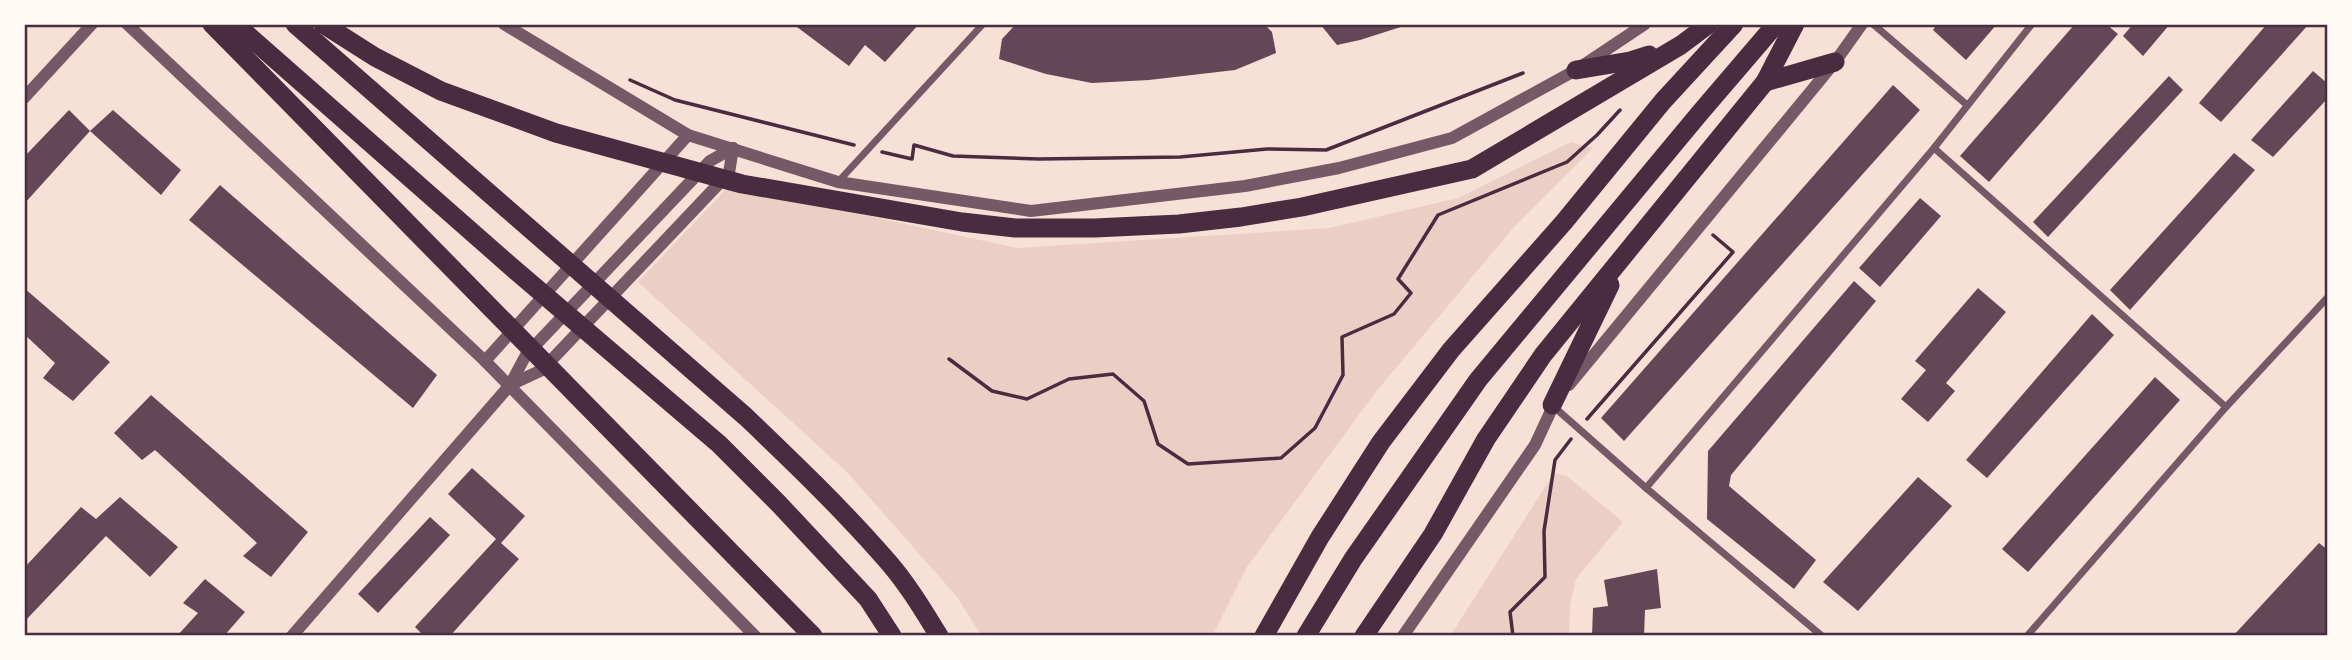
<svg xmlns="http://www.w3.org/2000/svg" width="2352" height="660" viewBox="0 0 2352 660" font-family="'Crimson Pro',serif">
	<rect width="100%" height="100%" fill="#f7e1d7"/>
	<!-- green -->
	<g fill="#ebcfc5">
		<path d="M 1571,142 L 1593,148 L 1514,227 L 1375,393 L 1247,567 L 1213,635 L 981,635 L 957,597 L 848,473 L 638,282 L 729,186 L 1017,248 L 1329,228 L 1458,198 Z"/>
		<path d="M 1554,473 L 1567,476 L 1623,522 L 1576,579 L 1570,605 L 1569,635 L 1450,636 Z"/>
	</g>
	<!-- building -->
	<g fill="#644757">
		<path d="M 793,24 L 919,24 L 885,62 L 865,45 L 849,66 Z"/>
		<path d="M 1016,24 L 1264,24 L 1272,32 L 1276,53 L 1235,70 L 1149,80 L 1092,83 L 1046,74 L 999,59 L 1002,39 Z"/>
		<path d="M 1320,24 L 1407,24 L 1407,25 L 1360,40 L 1337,45 Z"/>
		<path d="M 1937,24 L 1997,24 L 1966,60 L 1933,30 Z"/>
		<path d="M 2075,24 L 2106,24 L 2118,34 L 1989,182 L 1960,156 Z"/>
		<path d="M 2133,24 L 2170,24 L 2143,56 L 2123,36 Z"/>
		<path d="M 2267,24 L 2309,24 L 2221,122 L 2199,103 Z"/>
		<path d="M 2313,71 L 2328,84 L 2328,98 L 2273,157 L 2251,140 Z"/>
		<path d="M 2169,76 L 2183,90 L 2048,237 L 2033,222 Z"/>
		<path d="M 1893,85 L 1920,110 L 1624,441 L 1601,418 Z"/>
		<path d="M 69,110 L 90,131 L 24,204 L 24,157 Z"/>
		<path d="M 113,110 L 181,170 L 161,195 L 90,131 Z"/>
		<path d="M 2234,153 L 2255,170 L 2130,310 L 2110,290 Z"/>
		<path d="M 220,185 L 437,375 L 413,408 L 189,220 Z"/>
		<path d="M 1920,198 L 1941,216 L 1880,287 L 1859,268 Z"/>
		<path d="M 1854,281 L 1876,301 L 1731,475 L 1729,486 L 1816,560 L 1794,589 L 1707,519 L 1708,451 Z"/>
		<path d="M 24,288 L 110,362 L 73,401 L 43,378 L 55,363 L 24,334 Z"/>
		<path d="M 1978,288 L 2006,312 L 1946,383 L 1955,391 L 1928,422 L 1901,399 L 1926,370 L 1915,361 Z"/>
		<path d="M 2092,314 L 2114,335 L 1987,478 L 1966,460 Z"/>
		<path d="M 2155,377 L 2180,400 L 2028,572 L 2002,549 Z"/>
		<path d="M 151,395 L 308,532 L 271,577 L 243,556 L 257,543 L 155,450 L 142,460 L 114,433 Z"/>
		<path d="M 472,468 L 525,516 L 501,543 L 519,559 L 450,636 L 419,636 L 421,633 L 415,627 L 496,539 L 448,494 Z"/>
		<path d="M 1918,477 L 1952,506 L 1858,611 L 1823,582 Z"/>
		<path d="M 120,497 L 178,547 L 150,577 L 106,536 L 24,622 L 24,568 L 81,507 L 96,519 Z"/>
		<path d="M 430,517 L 450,535 L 378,613 L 358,594 Z"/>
		<path d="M 2319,543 L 2328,550 L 2328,636 L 2233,636 Z"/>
		<path d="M 1657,569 L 1661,608 L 1645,610 L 1644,636 L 1592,636 L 1593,608 L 1608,606 L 1604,580 Z"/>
		<path d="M 205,579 L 245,612 L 224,636 L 177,636 L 198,613 L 183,603 Z"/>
	</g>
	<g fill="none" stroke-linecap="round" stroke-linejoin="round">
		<!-- path -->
		<g stroke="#4a2c40" stroke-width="3.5">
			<path d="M 630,80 L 675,100 L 854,145"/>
			<path d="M 882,152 L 912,159 L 914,145 L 953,156 L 1039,159 L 1180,157 L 1267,149 L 1326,150 L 1523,73"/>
			<path d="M 949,359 L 992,391 L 1027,399 L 1069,379 L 1113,374 L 1144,401 L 1158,444 L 1188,464 L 1281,458 L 1315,428 L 1343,375 L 1342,337 L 1394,314 L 1411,293 L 1398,279 L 1438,215 L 1567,162 L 1597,135 L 1620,110"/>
			<path d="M 1587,419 L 1733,252 L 1713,235"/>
			<path d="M 1513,636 L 1510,612 L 1545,577 L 1544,531 L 1555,460 L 1571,439"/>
		</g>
		<!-- minor -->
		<g stroke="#755966" stroke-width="7">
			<path d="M 1873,24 L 1967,105"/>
			<path d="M 1934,148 L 2226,407"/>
			<path d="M 838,182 L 983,24"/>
			<path d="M 1553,406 L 1646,488 L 1822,636"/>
			<path d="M 1646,488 L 1934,148 L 2032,24"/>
			<path d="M 2027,636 L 2226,407 L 2328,297"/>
		</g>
		<!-- tertiary -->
		<g stroke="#755966" stroke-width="12">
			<path d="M 127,24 L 485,361 L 755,636"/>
			<path d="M 504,24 L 688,135 L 838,182 L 1031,211 L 1245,186 L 1339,168 L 1452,138 L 1576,70 L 1645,24"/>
			<path d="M 24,98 L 92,24"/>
			<path d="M 485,361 L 688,135"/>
			<path d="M 510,385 L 542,370 L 729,173 L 733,148"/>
			<path d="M 1569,385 L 1835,62 L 1862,24"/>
			<path d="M 292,636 L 510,385 L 526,355 L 710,161 L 733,148"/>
			<path d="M 1403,636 L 1535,445 L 1555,402"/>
		</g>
		<!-- trunk -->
		<g stroke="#4a2c40" stroke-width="19">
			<path d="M 212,24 L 813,636"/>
			<path d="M 235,24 L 515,270 L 719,444 L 778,503 L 868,599 L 892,636"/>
			<path d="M 295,24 L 746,417 C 793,462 840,507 883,556 C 905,580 922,608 939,636"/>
			<path d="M 323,24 L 375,57 L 441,91 L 556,133 L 742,184 L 962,222 L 1015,228 L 1095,228 L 1179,224 L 1241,217 L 1302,207 L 1472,169 L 1681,45 L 1709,24"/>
			<path d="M 1576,70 L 1630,61 L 1649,55"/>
			<path d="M 1765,82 L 1835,62"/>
			<path d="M 1552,405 L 1610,285"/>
			<path d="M 1264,636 L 1320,537 L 1381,442 L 1451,350 L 1564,222 L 1663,101 L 1734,24"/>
			<path d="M 1306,636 L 1353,559 L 1478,380 L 1699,114 L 1776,24"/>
			<path d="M 1364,636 L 1433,534 L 1486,439 L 1543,355 L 1765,82 L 1795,24"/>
		</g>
	</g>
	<!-- border -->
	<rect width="2352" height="660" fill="none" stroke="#fffaf5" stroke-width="52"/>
	<rect x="26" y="26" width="2300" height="608" fill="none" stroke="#4a2c40" stroke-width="2.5"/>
</svg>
